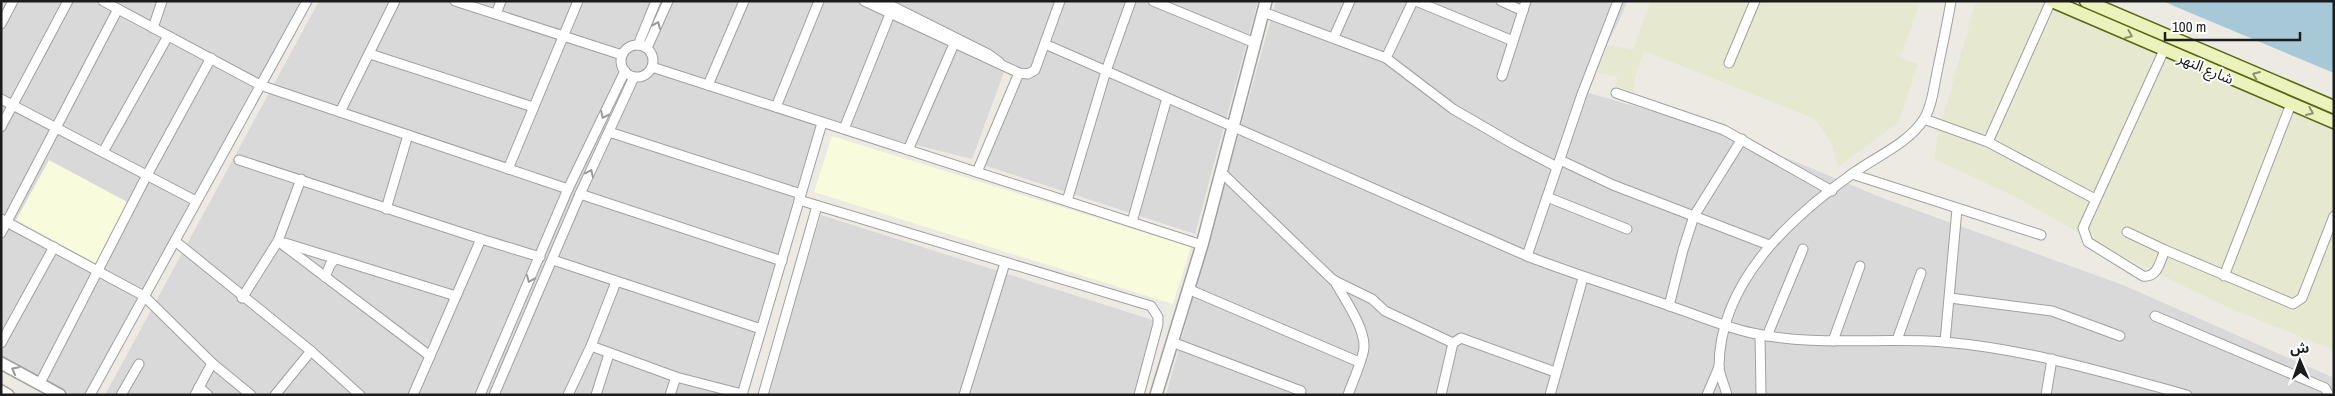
<svg xmlns="http://www.w3.org/2000/svg" width="2335" height="396" viewBox="0 0 2335 396" font-family="'Archivo Narrow','Noto Sans Arabic',sans-serif">
	<rect width="100%" height="100%" fill="#eceae2"/>
	<!-- residential -->
	<g fill="#dad9d9">
		<path d="M 1,1 L 309,1 L 90,395 L 74,395 L 1,356 Z"/>
		<path d="M 319,1 L 862,1 L 1004,72 L 972,159 L 824,122 L 743,395 L 105,395 Z"/>
		<path d="M 868,1 L 1258,1 L 1195,234 L 980,164 L 1014,73 Z"/>
		<path d="M 1276,1 L 1627,1 L 1620,19 L 1582,91 L 1724,132 L 1885,199 L 2123,285 L 2334,378 L 2334,395 L 1166,395 Z"/>
		<path d="M 821,215 L 1159,322 L 1137,395 L 766,395 Z"/>
	</g>
	<!-- education -->
	<g fill="#f9fbdd">
		<path d="M 832,136 L 1191,247 L 1173,304 L 814,192 Z"/>
		<path d="M 49,160 L 129,203 L 97,264 L 16,220 Z"/>
	</g>
	<!-- farmland -->
	<g fill="#e6e9cf">
		<path d="M 1650,1 L 1921,1 L 1900,58 L 1918,64 L 1899,122 L 1838,167 L 1832,144 L 1815,119 L 1644,51 L 1635,77 L 1633,92 L 1616,86 L 1617,76 L 1598,73 L 1608,45 L 1633,50 Z"/>
		<path d="M 1976,1 L 2045,1 L 2334,123 L 2334,350 L 2227,307 L 2102,246 L 2016,197 L 1934,159 L 1938,134 Z"/>
	</g>
	<!-- water -->
	<path fill="#a7c8d6" d="M 2163,1 L 2334,1 L 2334,73 L 2174,6 Z"/>
	<g fill="none" stroke-linecap="round" stroke-linejoin="round">
		<defs>
			<g id="minor">
				<path d="M 103,1 L 260,85 L 568,189"/>
				<path d="M 455,1 L 622,55"/>
				<path d="M 864,1 L 1019,73 L 1028,74 L 1035,70 L 1060,1"/>
				<path d="M 882,1 L 988,54 L 999,62"/>
				<path d="M 1153,1 L 1255,43"/>
				<path d="M 1416,1 L 1513,41"/>
				<path d="M 1501,1 L 1523,11"/>
				<path d="M 1263,12 L 1386,58 L 1453,109 L 1515,145 L 1557,167"/>
				<path d="M 496,14 L 501,1"/>
				<path d="M 1,24 L 13,1"/>
				<path d="M 153,28 L 162,1"/>
				<path d="M 1334,37 L 1350,1"/>
				<path d="M 1045,44 L 1527,256 C 1574,274 1622,289 1670,306 C 1697,315 1724,327 1752,333 C 1815,347 1880,337 1944,342 C 2027,349 2107,373 2187,395"/>
				<path d="M 638,45 L 656,1"/>
				<circle cx="637" cy="61" r="16"/>
				<path d="M 647,48 L 668,1"/>
				<path d="M 2164,50 L 2083,228 L 2088,242 L 2143,276 C 2158,278 2160,261 2165,250"/>
				<path d="M 370,54 L 533,107"/>
				<path d="M 1386,58 L 1413,1"/>
				<path d="M 1729,63 L 1755,1"/>
				<path d="M 652,67 L 1202,245"/>
				<path d="M 1502,76 L 1526,1"/>
				<path d="M 708,85 L 744,1"/>
				<path d="M 1616,93 L 1724,130 L 1832,191"/>
				<path d="M 1,99 L 196,201"/>
				<path d="M 776,107 L 819,1"/>
				<path d="M 340,112 L 395,1"/>
				<path d="M 1924,119 L 1988,142 L 2095,199"/>
				<path d="M 1,127 L 68,1"/>
				<path d="M 844,129 L 890,14"/>
				<path d="M 609,132 L 801,194"/>
				<path d="M 1988,142 L 2051,1"/>
				<path d="M 908,150 L 954,44"/>
				<path d="M 103,152 L 168,36"/>
				<path d="M 239,160 L 481,239 L 540,257"/>
				<path d="M 1560,160 L 1613,185 L 1769,245"/>
				<path d="M 508,169 L 578,1"/>
				<path d="M 977,172 L 1019,73"/>
				<path d="M 1221,172 L 1333,280 L 1372,299 L 1385,311 L 1453,343"/>
				<path d="M 1852,174 L 2041,235"/>
				<path d="M 580,194 L 782,261"/>
				<path d="M 1547,197 L 1627,229"/>
				<path d="M 799,200 L 1151,306 L 1158,317 L 1158,324 L 1139,395"/>
				<path d="M 1067,201 L 1106,71 L 1131,1"/>
				<path d="M 386,209 L 408,135"/>
				<path d="M 1,219 L 144,296 L 212,363 L 251,395"/>
				<path d="M 1132,222 L 1167,98"/>
				<path d="M 2127,232 L 2165,250 L 2293,304 L 2302,298 L 2334,216"/>
				<path d="M 1,233 L 118,9"/>
				<path d="M 175,241 L 311,351 L 360,395"/>
				<path d="M 278,241 L 430,356"/>
				<path d="M 285,243 L 456,296"/>
				<path d="M 1527,256 L 1582,94 L 1618,1"/>
				<path d="M 553,260 L 761,329"/>
				<path d="M 2224,276 L 2291,104"/>
				<path d="M 325,277 L 330,265 L 335,259"/>
				<path d="M 1334,280 C 1343,297 1365,327 1364,347 C 1364,357 1352,383 1348,395"/>
				<path d="M 1188,289 L 1359,362"/>
				<path d="M 242,298 L 278,241 L 301,179"/>
				<path d="M 1950,298 L 2052,311 L 2120,336"/>
				<path d="M 1669,306 L 1683,250 L 1694,216 L 1742,139"/>
				<path d="M 2155,316 L 2325,388 L 2329,395"/>
				<path d="M 1760,335 L 1761,395"/>
				<path d="M 1767,336 L 1803,249"/>
				<path d="M 1897,340 L 1921,273"/>
				<path d="M 1833,341 L 1860,266"/>
				<path d="M 1172,342 L 1301,391"/>
				<path d="M 1945,342 L 1957,209"/>
				<path d="M 1,343 L 54,247"/>
				<path d="M 591,346 L 676,377 L 742,394"/>
				<path d="M 40,383 L 147,175 L 211,58"/>
				<path d="M 199,387 L 208,395"/>
				<path d="M 90,395 L 307,1"/>
				<path d="M 121,395 L 139,364"/>
				<path d="M 195,395 L 212,363"/>
				<path d="M 275,395 L 311,351"/>
				<path d="M 413,395 L 481,239"/>
				<path d="M 480,395 L 568,189 L 625,71"/>
				<path d="M 494,395 L 580,194 L 634,77"/>
				<path d="M 568,395 L 591,346 L 616,282"/>
				<path d="M 596,395 L 609,354"/>
				<path d="M 670,395 L 676,377"/>
				<path d="M 742,395 L 822,123"/>
				<path d="M 763,395 L 817,206"/>
				<path d="M 964,395 L 1005,263"/>
				<path d="M 1441,395 L 1453,343 L 1461,338 L 1555,372"/>
				<path d="M 1550,395 L 1583,278"/>
				<path d="M 1707,395 L 1719,367"/>
				<path d="M 1727,395 C 1725,386 1719,375 1719,366 C 1720,282 1789,219 1852,174 C 1875,157 1908,144 1924,119 C 1932,106 1934,87 1937,72 C 1942,48 1947,25 1951,1"/>
				<path d="M 2046,395 L 2052,359"/>
			</g>
			<g id="tertiary">
				<path d="M 1,363 L 60,395"/>
				<path d="M 1,391 L 8,395"/>
				<path d="M 1156,395 L 1202,245 L 1266,1"/>
			</g>
			<g id="secondary">
				<path d="M 2052,1 L 2334,122"/>
				<path d="M 2086,1 L 2334,107"/>
			</g>
		</defs>
		<!-- minor casing -->
		<use href="#minor" stroke="#a0a0a0" stroke-width="11"/>
		<!-- tertiary casing -->
		<use href="#tertiary" stroke="#a0a0a0" stroke-width="14"/>
		<!-- secondary casing -->
		<use href="#secondary" stroke="#576610" stroke-width="15"/>
		<!-- minor -->
		<use href="#minor" stroke="#fff" stroke-width="9"/>
		<!-- tertiary -->
		<use href="#tertiary" stroke="#fff" stroke-width="11"/>
		<!-- secondary -->
		<use href="#secondary" stroke="#ecf2bb" stroke-width="12"/>
	</g>
	<!-- one-way arrows -->
	<defs><path id="oneway-chevron" d="M-2-3.5L2.5 0L-2 3.5" fill="none" stroke-width="1.6" stroke-linecap="round" stroke-linejoin="round" transform="scale(1.25)"/></defs>
	<g stroke="#999">
		<use href="#oneway-chevron" transform="translate(657 25) rotate(-66)"/>
		<use href="#oneway-chevron" transform="translate(604 115) rotate(116)"/>
		<use href="#oneway-chevron" transform="translate(590 173) rotate(-65)"/>
		<use href="#oneway-chevron" transform="translate(530 279) rotate(113)"/>
		<use href="#oneway-chevron" transform="translate(15 370) rotate(-152)"/>
	</g>
	<g stroke="#8e9273">
		<use href="#oneway-chevron" transform="translate(2129 35) rotate(23)"/>
		<use href="#oneway-chevron" transform="translate(2256 75) rotate(-157)"/>
		<use href="#oneway-chevron" transform="translate(2310 112) rotate(23)"/>
	</g>
	<g text-anchor="middle" dominant-baseline="central" stroke-width="4" stroke-linejoin="round" paint-order="stroke">
		<!-- street labels -->
		<g font-size="15" fill="#1c1c1c" stroke="#fff">
			<text transform="translate(2206 68) rotate(23)">شارع النهر</text>
		</g>
	</g>
	<!-- border -->
	<rect width="2335" height="396" fill="none" stroke="#1c1c1c" stroke-width="5"/>
	<!-- north arrow -->
	<g transform="translate(2300 361) rotate(358)" stroke="#ffffff" stroke-width="4" paint-order="stroke">
	<path d="M0-4L9 19L0 12L-9 19Z" fill="#1c1c1c"/>
	<text y="-8" font-size="14" font-weight="bold" text-anchor="middle" fill="#1c1c1c">ش</text>
	</g>
	<!-- scale -->
	<path d="M2165 32v8h135v-8" fill="none" stroke="#1c1c1c" stroke-width="2.5"/>
	<text x="2172" y="32" font-size="15" fill="#1c1c1c" stroke="#ffffff" stroke-width="4" paint-order="stroke">100 m</text>
</svg>
